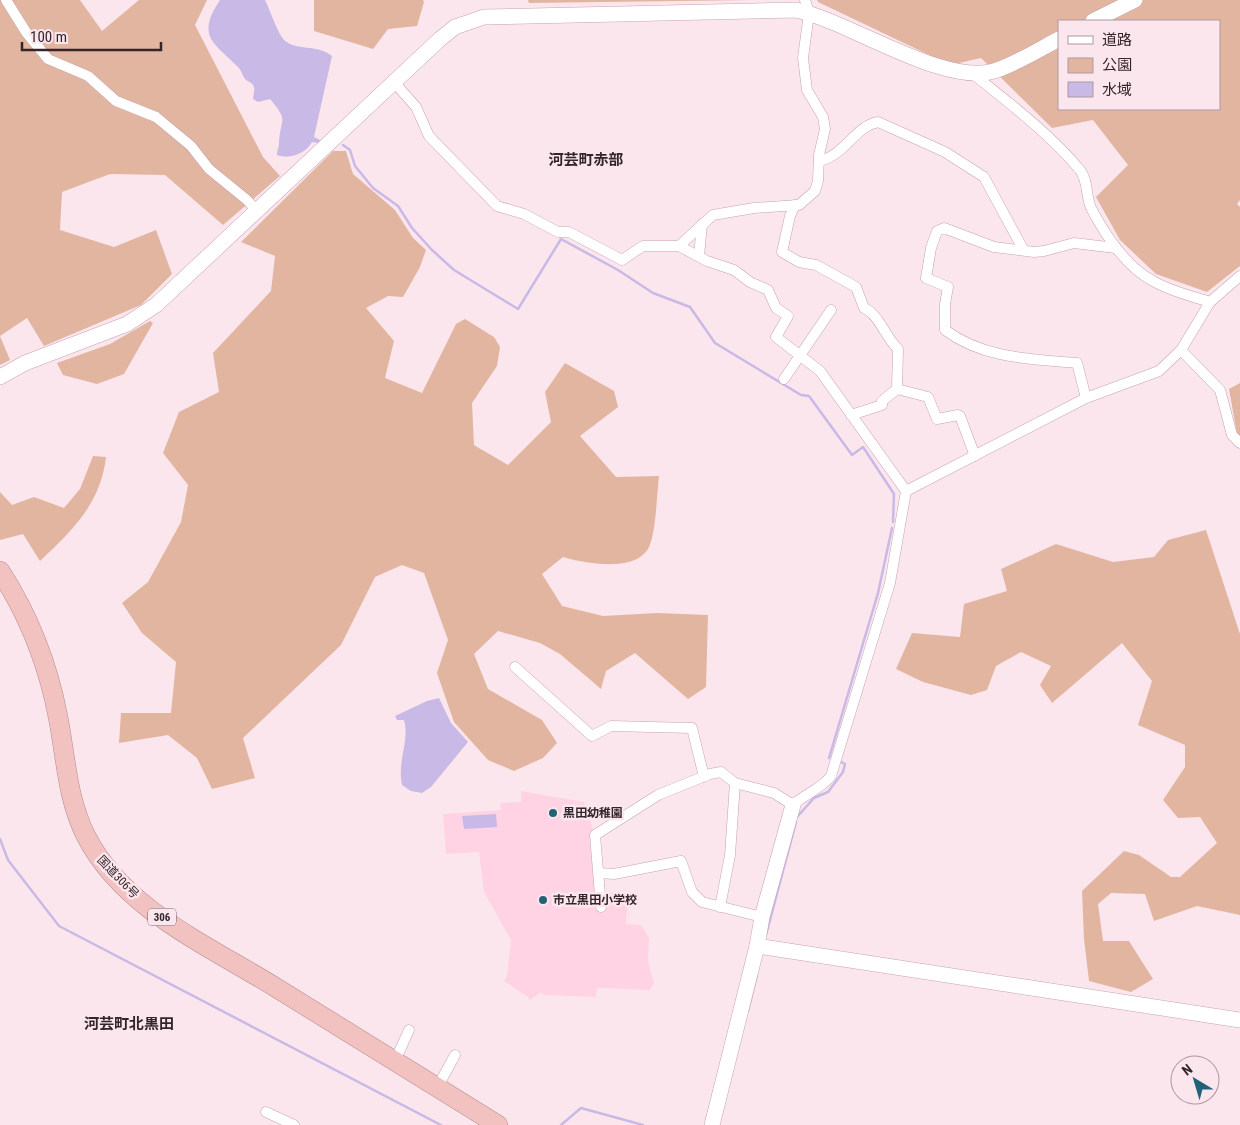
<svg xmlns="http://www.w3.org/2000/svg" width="1240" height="1125" viewBox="0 0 1240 1125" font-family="'Roboto Condensed','Noto Sans JP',sans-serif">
	<rect width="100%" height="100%" fill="#fce6ee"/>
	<!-- built -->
	<path fill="#ffd3e3" d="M 521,791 L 584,802 L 593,830 L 591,832 L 598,908 L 605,908 L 605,893 L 628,892 L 626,924 L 641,925 L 649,938 L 648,960 L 654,983 L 650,990 L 597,988 L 596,997 L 543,995 L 542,992 L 530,1000 L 528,997 L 504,981 L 507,976 L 511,940 L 484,892 L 479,852 L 446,854 L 443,814 L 501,810 L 500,803 L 521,802 Z"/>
	<!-- green -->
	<g fill="#e2b5a0" fill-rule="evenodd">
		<path d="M 0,0 L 80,0 L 102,31 L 139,0 L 207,0 L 195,25 L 263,157 L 280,176 L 223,225 L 165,175 L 110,174 L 62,192 L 60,230 L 114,247 L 156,230 L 172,274 L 141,305 L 44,346 L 27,318 L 0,336 L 10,360 L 0,365 Z"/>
		<path d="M 314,0 L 423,0 L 424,2 L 417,26 L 388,29 L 373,49 L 314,31 Z"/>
		<path d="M 528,0 L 753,0 L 529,3 Z"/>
		<path d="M 817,0 L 1240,0 L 1240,200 L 1237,204 L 1240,207 L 1240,266 L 1207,292 L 1156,274 L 1120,240 L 1096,197 L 1128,165 L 1093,120 L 1052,128 L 981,58 L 950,65 L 818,2 ZM 1059,21 L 1219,21 L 1219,109 L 1059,109 Z"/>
		<path d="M 333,151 L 346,151 L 353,174 L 395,210 L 413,238 L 426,250 L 420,267 L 403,297 L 388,296 L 366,308 L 394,341 L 385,378 L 422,393 L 456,324 L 465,319 L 494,337 L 500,347 L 497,366 L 472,403 L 474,445 L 508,465 L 551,422 L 545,392 L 565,363 L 614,391 L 618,407 L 580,436 L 616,477 L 659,476 C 657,492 656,536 648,549 C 633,573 584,563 563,557 L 542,574 L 562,606 L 603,616 L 657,613 L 708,615 L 706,687 L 688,699 L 635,653 L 606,671 L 601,689 L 560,654 L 540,643 L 498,631 L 474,654 L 488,689 L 542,720 L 557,743 L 543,758 L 514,771 L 488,760 L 454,722 L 437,673 L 448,640 L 424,573 L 402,565 L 375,577 L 341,645 L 243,738 L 255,778 L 212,789 L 197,758 L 168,735 L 119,743 L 121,713 L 171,713 L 176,662 L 142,633 L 122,603 L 148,582 L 181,522 L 188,485 L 163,453 L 179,412 L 219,392 L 213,353 L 271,291 L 275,256 L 241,242 Z"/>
		<path d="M 150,321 L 153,323 L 124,374 L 97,384 L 63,375 L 57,363 L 110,344 Z"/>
		<path d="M 1240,383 L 1240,436 L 1237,434 L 1229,389 Z"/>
		<path d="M 93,456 L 106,457 C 101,503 72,531 40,561 L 23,534 L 0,540 L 0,492 L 12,505 L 34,497 L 64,508 L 80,489 Z"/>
		<path d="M 1206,530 L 1240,634 L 1240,915 L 1197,906 L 1154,921 L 1145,894 L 1111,893 L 1098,904 L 1103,941 L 1129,941 L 1153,979 L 1131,992 L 1089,981 L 1084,939 L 1082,891 L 1124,851 L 1139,855 L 1171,877 L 1180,877 L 1217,843 L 1200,817 L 1178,818 L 1163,800 L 1185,767 L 1185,745 L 1138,725 L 1152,681 L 1122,643 L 1052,703 L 1040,685 L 1051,666 L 1021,652 L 996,666 L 987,690 L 971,695 L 923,682 L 896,669 L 912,633 L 960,637 L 964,604 L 1007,591 L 1001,569 L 1056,544 L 1113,562 L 1154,557 L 1168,540 Z"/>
	</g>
	<!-- water -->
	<g fill="#c9b9e6">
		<path d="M 220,0 L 265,0 C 271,12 276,30 284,40 C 295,51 318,44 332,56 L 314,137 L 320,140 L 319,143 L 312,142 C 306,153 290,160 277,155 C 277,150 279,148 279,143 C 280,117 290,123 270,99 L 258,102 L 253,99 C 253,95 255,91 254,87 C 253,83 249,82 246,80 C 242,76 242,71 238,67 C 213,42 196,36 220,0 Z"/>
		<path d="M 439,698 L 451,723 L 468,742 L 431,787 L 422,793 L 411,791 L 402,785 C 397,760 410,741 404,720 L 397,720 L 395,716 L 427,701 Z"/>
		<path d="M 496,814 L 497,827 L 464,829 L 462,816 Z"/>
	</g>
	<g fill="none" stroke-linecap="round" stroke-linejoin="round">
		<!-- stream -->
		<g stroke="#c9b9e6" stroke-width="2.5">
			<path d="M 343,145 L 350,150 L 355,166 L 373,188 L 398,206 L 412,228 L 432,250 L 454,270 L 518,309 L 561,239 L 618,270 L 653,293 L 690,307 L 715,343 L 801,395 L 809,396 L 852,455 L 863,447 L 894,494 L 893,522"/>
			<path d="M 829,758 L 878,593 L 892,528"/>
			<path d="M 797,817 L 814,798 L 828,792 L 843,772 L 845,764 L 841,762"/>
			<path d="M 0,839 L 8,860 L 59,926 L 441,1125"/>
			<path d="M 766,935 L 796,822"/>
			<path d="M 748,1011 L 757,975"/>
			<path d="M 561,1125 L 581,1108 L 643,1125"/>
		</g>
		<defs>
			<g id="street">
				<path d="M 6,0 L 26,32 L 48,59 L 88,76 L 116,101 L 156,117 L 191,146 L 209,169 L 247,200 L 257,211"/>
				<path d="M 973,74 C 1008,102 1051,135 1080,170 C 1089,182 1085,197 1092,210 C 1106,236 1126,267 1153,281 C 1170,291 1191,296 1210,302"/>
				<path d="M 394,82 L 416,107 L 429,136 L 497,206 L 524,214 L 558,232 L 569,232 L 622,260 L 643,246 L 679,246 L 707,261 L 734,270 L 750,282 L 768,290 L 776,308 L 788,316 L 776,337 L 820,371 L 906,491 L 890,583 L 831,776 C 821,789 805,794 793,805 L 774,793 L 735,783 L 721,772 L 710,774 L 658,795 L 595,835 L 601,907"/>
				<path d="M 819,161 C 846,155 855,126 878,122 L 945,152 L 984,177 L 1023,249"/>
				<path d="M 795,205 L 790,216 L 782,252 L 799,262 L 816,265 L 856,287 L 864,308 C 879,314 885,337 898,349 L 897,389 L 882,401 L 882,405 L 851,415"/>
				<path d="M 679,246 L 713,215 L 754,208 L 799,205 L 815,191 L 818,181 L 819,155 L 825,129 L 823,117 L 807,90 L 803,58 L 809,13 L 805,0"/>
				<path d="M 699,256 L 702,224"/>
				<path d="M 1181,350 L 1220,390 L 1232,435 L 1240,443"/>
				<path d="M 784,379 L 831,310"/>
				<path d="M 897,389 L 928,397 L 937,419 L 958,415 L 960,416 L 975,456"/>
				<path d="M 1086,398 L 1077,363 C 1032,359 984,359 945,330 L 945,304 L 948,287 L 926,278 L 931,248 L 937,231 L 944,228 L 994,247 L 1034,252 L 1044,251 L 1074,243 L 1116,248"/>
				<path d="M 906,491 L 1086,398 L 1159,371 L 1181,350 L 1210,302 L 1240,276"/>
				<path d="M 515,667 L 592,736 L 611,726 L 692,728 L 704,777"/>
				<path d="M 599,873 L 614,874 L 681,861 L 692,892 L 702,902 L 762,917"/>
				<path d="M 720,907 L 730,855 L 735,783"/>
				<path d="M 395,1061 L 409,1030"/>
				<path d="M 437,1088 L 455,1055"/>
				<path d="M 266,1112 L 294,1125"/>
			</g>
			<g id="secondary">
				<path d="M 1093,21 L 1135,0"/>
				<path d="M 0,377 L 25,363 L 127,324 L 156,305 L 440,39 L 455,27 L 484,17 L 796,10 C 851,22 943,86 994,71 C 1016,64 1038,50 1059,39"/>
				<path d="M 757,946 L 1240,1020"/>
				<path d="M 712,1125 L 757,946 L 762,917 L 793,805"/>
			</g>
			<path id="highway" d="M 0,571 C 29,616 48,664 58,717 C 66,757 67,799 86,836 C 123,909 209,946 275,987 C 349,1033 423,1079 498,1125"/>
		</defs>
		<!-- street casing -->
		<use href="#street" stroke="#c6a3b0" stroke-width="11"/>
		<!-- secondary casing -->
		<use href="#secondary" stroke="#c6a3b0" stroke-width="16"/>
		<!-- highway casing -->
		<use href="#highway" stroke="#af8b8c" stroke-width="20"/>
		<!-- street -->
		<use href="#street" stroke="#fff" stroke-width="10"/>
		<!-- secondary -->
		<use href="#secondary" stroke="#fff" stroke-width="15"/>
		<!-- highway -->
		<use href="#highway" stroke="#f2c2c1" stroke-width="19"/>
	</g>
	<!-- markers -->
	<g fill="#216276" stroke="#fce6ee" stroke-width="2">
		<circle cx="553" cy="813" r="5"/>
		<circle cx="543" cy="900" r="5"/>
	</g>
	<g text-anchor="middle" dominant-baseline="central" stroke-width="5" stroke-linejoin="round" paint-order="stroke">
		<!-- shield labels -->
		<rect fill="#fce6ee" stroke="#6f6066" stroke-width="1" x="148" y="908.5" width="28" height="17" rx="4"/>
		<g font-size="11" font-weight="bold" fill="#33262b">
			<text x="162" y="917">306</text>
		</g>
		<!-- poi labels -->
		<g font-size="12" font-weight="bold" fill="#33262b" stroke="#fce6ee" text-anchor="start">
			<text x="563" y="813">黒田幼稚園</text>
			<text x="553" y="900">市立黒田小学校</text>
		</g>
		<!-- street labels -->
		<g font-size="12" fill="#33262b" stroke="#fce6ee">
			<text transform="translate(118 877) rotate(46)">国道306号</text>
		</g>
		<!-- quarter labels -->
		<g font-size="15" font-weight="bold" fill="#33262b" stroke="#fce6ee">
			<text x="586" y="160">河芸町赤部</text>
			<text x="129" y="1024">河芸町北黒田</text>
		</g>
	</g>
	<!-- legend -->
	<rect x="1058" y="20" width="162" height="90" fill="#fce6ee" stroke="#ac99a0"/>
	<rect x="1068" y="36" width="25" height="8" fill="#ffffff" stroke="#ac99a0"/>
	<text x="1102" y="45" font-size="15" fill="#33262b">道路</text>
	<rect x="1068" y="58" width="25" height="15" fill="#e2b5a0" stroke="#ac99a0"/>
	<text x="1102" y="70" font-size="15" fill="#33262b">公園</text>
	<rect x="1068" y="82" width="25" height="15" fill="#c9b9e6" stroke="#ac99a0"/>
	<text x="1102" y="95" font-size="15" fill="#33262b">水域</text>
	<!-- north arrow -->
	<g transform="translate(1195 1080) rotate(322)"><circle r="24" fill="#fce6ee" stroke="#ac99a0"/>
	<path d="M0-4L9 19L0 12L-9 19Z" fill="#216276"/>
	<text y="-8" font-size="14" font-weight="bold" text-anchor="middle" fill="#33262b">N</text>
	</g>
	<!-- scale -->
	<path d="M22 42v8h139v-8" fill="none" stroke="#33262b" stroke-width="2.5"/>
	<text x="30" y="42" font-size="15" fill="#33262b" stroke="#fce6ee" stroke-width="4" paint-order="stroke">100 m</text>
</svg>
